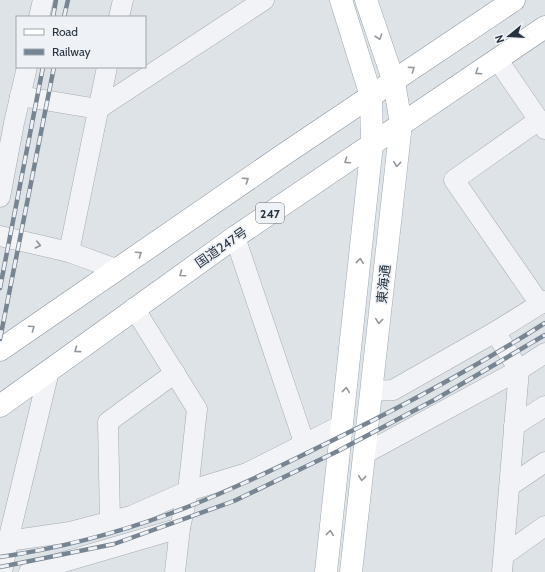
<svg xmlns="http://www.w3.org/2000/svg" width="545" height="572" viewBox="0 0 545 572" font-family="Cabin,'Noto Sans JP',sans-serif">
	<rect width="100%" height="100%" fill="#dee3e8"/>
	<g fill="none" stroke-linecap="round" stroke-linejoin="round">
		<defs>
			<g id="street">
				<path d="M 39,17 L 43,0"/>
				<path d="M 119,17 L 123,0"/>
				<path d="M 497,59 L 545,129"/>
				<path d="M 20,96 L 98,109 L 264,0"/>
				<path d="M 539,120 L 454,180 L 540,304"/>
				<path d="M 0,197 L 14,123 L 27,67"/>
				<path d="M 0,236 L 69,252 L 116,269"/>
				<path d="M 235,237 L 305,445"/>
				<path d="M 69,252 L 107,67"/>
				<path d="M 134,308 L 197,409 L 188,491 L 180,528 L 175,572"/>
				<path d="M 495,332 L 519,370 L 502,572"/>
				<path d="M 371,391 L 393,390 L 495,332 L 545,301"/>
				<path d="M 514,426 L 545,406"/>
				<path d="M 364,454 L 519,370 L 545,353"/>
				<path d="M 511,485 L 545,462"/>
				<path d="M 110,521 L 108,422 L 175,373"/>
				<path d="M 8,541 L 70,532 L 131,516 L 188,491 L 247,473 L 342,425"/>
				<path d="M 504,555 L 545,526"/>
				<path d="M 2,572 L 8,541 L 49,371"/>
				<path d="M 29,572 L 180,528"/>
			</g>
			<g id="primary">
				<path d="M 326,572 L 372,144 L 371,96 L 341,0"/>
				<path d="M 351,572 L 401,124 L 394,82 L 366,0"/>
			</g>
			<g id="highway">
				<path d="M 0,350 L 286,153 L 514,0"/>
				<path d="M 0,406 L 235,237 L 545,27"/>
			</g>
		</defs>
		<!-- street casing -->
		<use href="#street" stroke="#a3aab2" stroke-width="21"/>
		<!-- primary casing -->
		<use href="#primary" stroke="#9da8b4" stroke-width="23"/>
		<!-- highway casing -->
		<use href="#highway" stroke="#85929f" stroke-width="23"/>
		<!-- street -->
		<use href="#street" stroke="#f1f3f6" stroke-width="20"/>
		<!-- primary -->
		<use href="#primary" stroke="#fff" stroke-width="22"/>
		<!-- highway -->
		<use href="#highway" stroke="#fff" stroke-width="22"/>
		<defs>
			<g id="rail">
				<path d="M 53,17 L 56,0"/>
				<path d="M 64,17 L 68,0"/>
				<path d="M 0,288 L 43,67"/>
				<path d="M 0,339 L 54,67"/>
				<path d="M 0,557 C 55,549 117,533 169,514 C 221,495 271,471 321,446 C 398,409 473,369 545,323"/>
				<path d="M 0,567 L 114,544 L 234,501 L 338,451 L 436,399 L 545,335"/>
			</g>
		</defs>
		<!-- rail casing -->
		<use href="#rail" stroke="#778492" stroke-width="4.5"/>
		<!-- rail -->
		<use href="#rail" stroke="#eef2f6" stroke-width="3" stroke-dasharray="9" stroke-linecap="butt"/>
	</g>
	<!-- one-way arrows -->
	<defs><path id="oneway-chevron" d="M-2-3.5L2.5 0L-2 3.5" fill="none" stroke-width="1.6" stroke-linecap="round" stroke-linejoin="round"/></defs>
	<g stroke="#93989f">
		<use href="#oneway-chevron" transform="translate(379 37) rotate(71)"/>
		<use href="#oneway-chevron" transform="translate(412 69) rotate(-34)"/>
		<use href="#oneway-chevron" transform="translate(478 72) rotate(146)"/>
		<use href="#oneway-chevron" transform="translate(347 161) rotate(146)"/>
		<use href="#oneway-chevron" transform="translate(397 164) rotate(96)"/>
		<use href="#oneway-chevron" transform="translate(246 180) rotate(-34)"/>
		<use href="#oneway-chevron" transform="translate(139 254) rotate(-34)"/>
		<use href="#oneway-chevron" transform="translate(360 261) rotate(-84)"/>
		<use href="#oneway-chevron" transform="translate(182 274) rotate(145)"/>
		<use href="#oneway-chevron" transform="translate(379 321) rotate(96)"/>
		<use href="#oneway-chevron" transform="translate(32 328) rotate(-35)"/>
		<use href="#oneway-chevron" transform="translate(77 350) rotate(144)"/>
		<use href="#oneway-chevron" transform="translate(346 390) rotate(-84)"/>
		<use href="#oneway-chevron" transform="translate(362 478) rotate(96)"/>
		<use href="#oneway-chevron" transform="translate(330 533) rotate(-84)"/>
	</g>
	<use stroke="#8c929a" href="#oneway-chevron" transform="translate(38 245) rotate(13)"/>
	<g text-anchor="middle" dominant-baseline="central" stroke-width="3.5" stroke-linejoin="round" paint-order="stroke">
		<!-- shield labels -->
		<rect fill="#eef2f6" stroke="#636c76" stroke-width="1" x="256" y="203" width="28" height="20" rx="3"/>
		<g font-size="12" font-weight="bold" fill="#27323f">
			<text x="270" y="213">247</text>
		</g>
		<!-- street labels -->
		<g font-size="13" fill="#27323f" stroke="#eef2f6">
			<text transform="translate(221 247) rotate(-35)">国道247号</text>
			<text transform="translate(383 284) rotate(-84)">東海通</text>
		</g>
	</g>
	<!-- legend -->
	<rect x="16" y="16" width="130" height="52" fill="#eef2f6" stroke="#9ea5ad"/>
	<rect x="24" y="29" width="20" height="6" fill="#ffffff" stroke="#9ea5ad"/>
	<text x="52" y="36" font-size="12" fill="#27323f">Road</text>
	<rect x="24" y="49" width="20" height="6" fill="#778492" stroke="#9ea5ad"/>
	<text x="52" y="56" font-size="12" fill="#27323f">Railway</text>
	<!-- north arrow -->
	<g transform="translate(509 36) rotate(252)" stroke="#eef2f6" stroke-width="3" paint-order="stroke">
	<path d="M0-3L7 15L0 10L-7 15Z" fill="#27323f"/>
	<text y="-6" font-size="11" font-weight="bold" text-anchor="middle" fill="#27323f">N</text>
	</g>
</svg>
